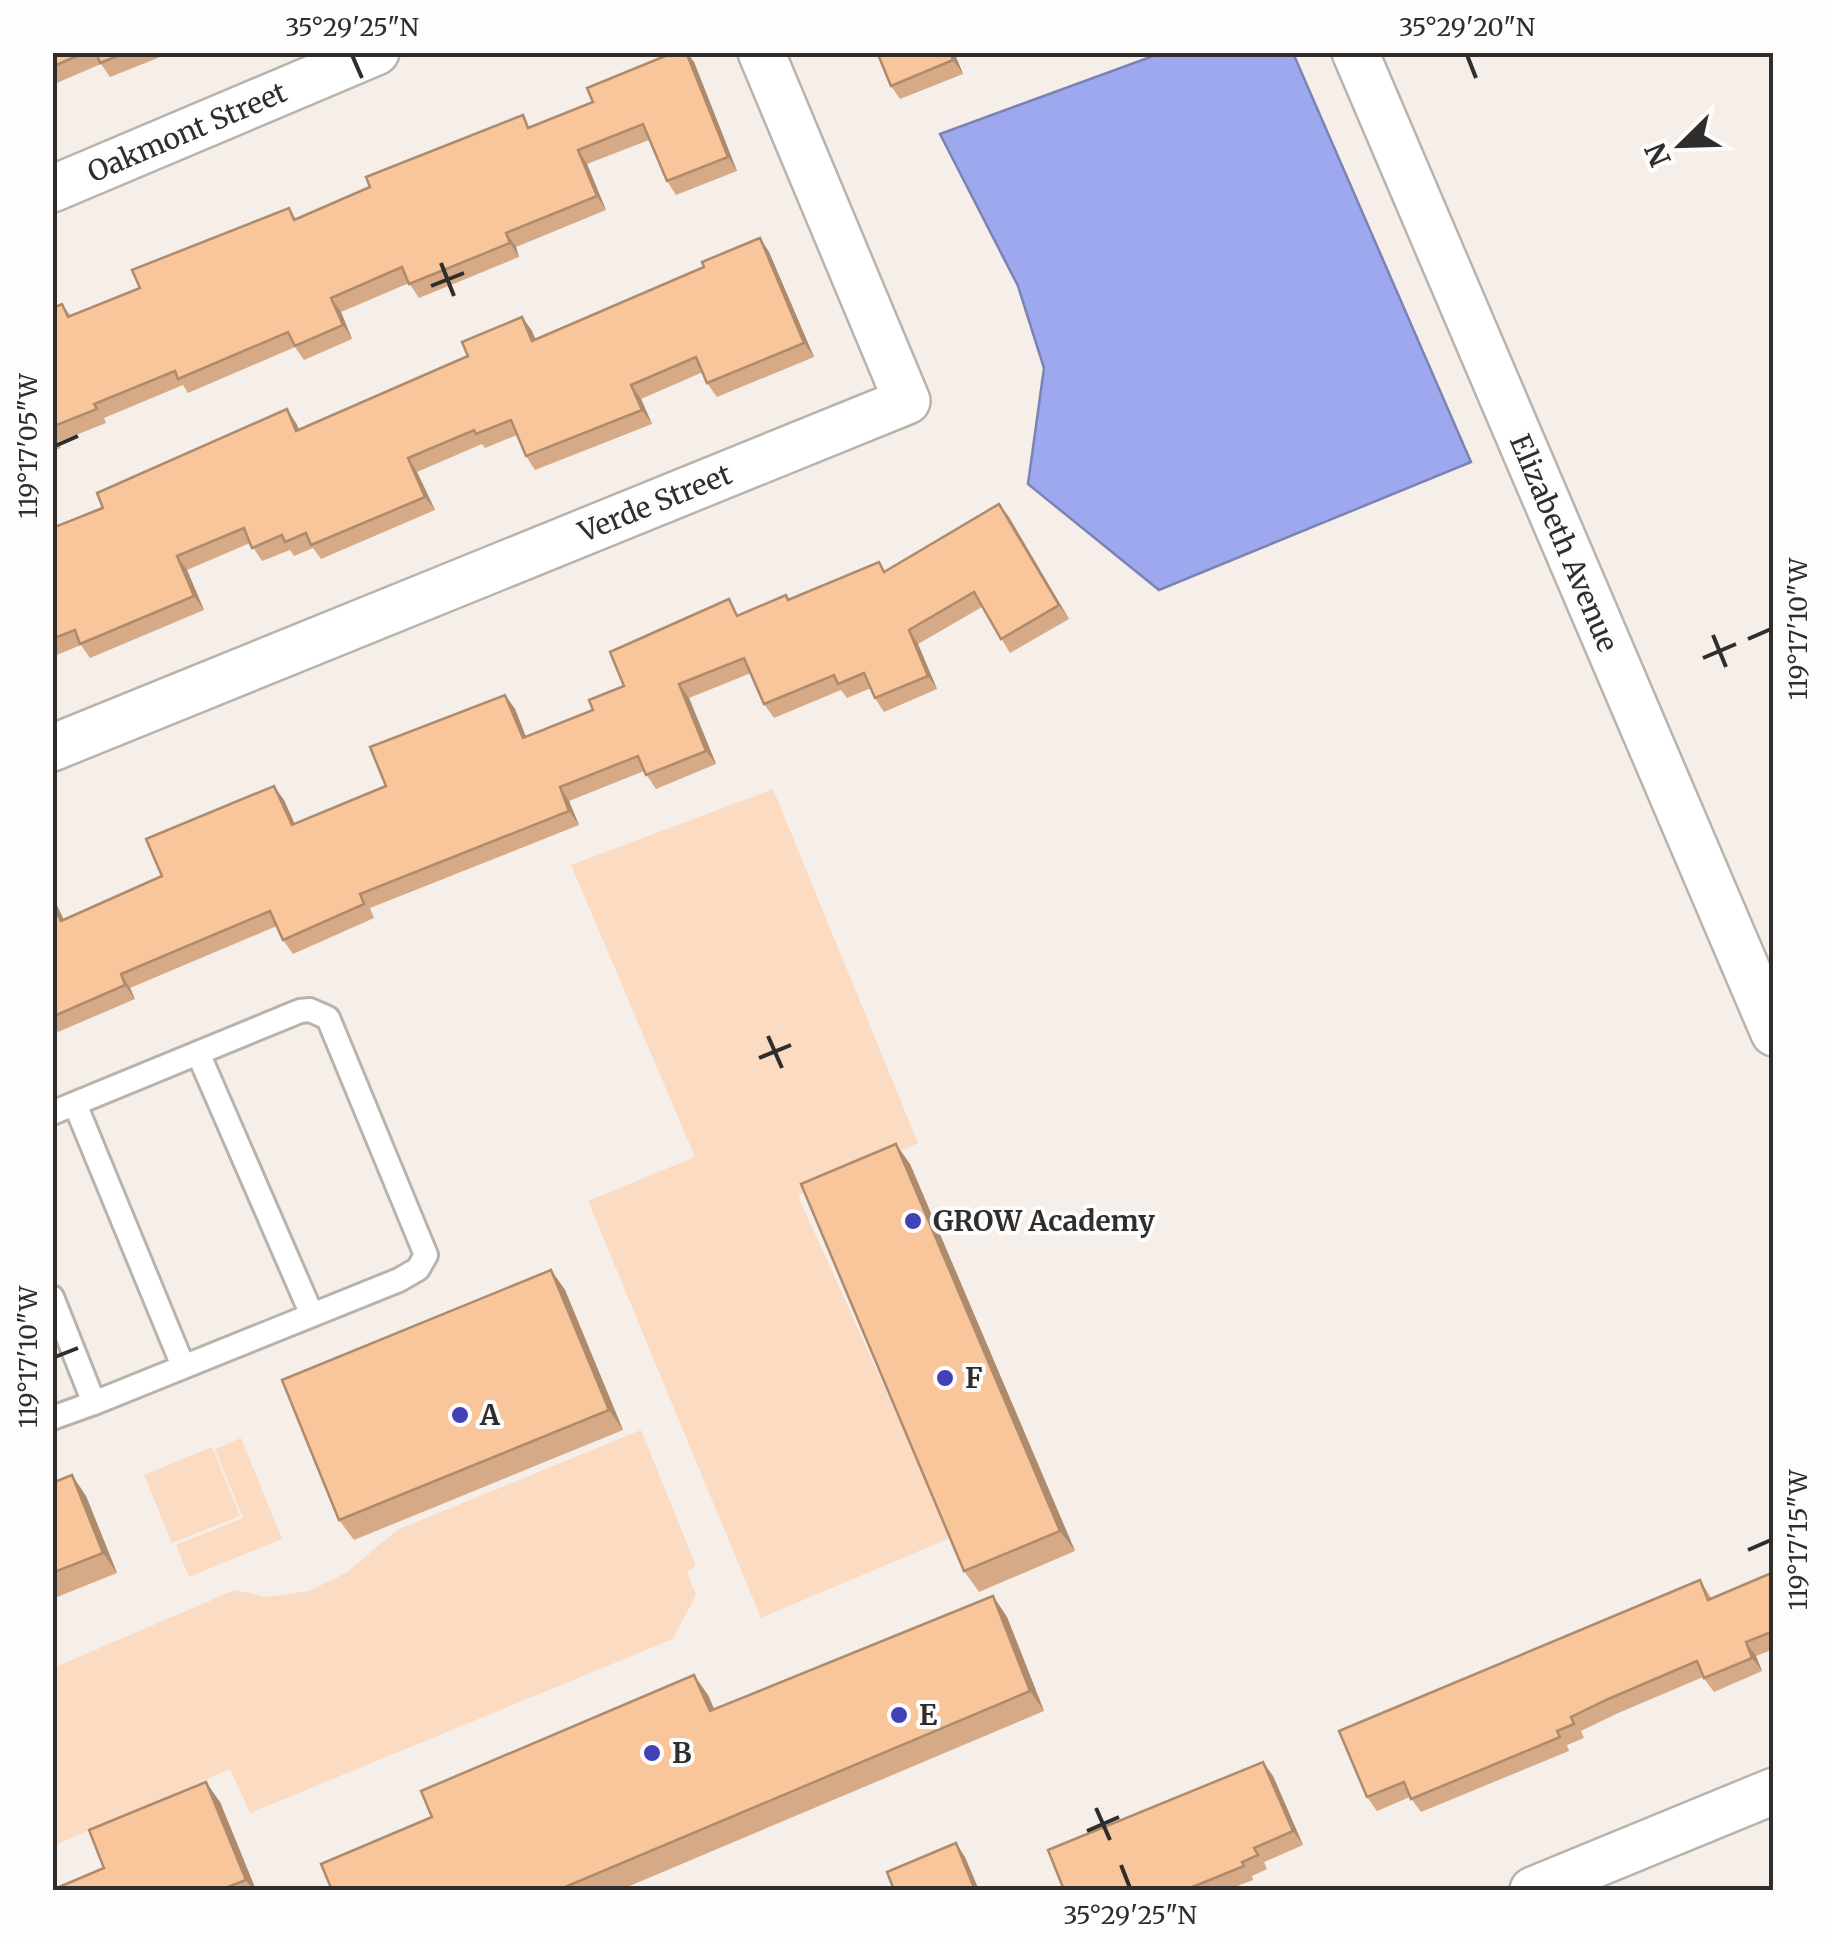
<svg xmlns="http://www.w3.org/2000/svg" width="1826" height="1943" viewBox="0 0 1826 1943" font-family="Merriweather,serif">
	<rect width="100%" height="100%" fill="#f5eee9"/>
	<!-- green -->
	<g fill="#fbdcc3">
		<path d="M 773,789 L 918,1143 L 798,1196 L 952,1537 L 761,1618 L 588,1201 L 695,1157 L 571,865 Z"/>
		<path d="M 641,1430 L 696,1566 L 687,1572 L 696,1595 L 673,1639 L 250,1813 L 230,1769 L 53,1846 L 53,1668 L 235,1590 L 266,1597 L 309,1591 L 346,1573 L 397,1530 Z"/>
		<path d="M 241,1438 L 282,1539 L 189,1577 L 176,1545 L 243,1518 L 215,1449 Z"/>
		<path d="M 212,1447 L 240,1516 L 172,1543 L 144,1475 Z"/>
	</g>
	<!-- water -->
	<path fill="#9da8ee" stroke="#7c83b4" stroke-width="2.5" d="M 1164,52 L 1293,53 L 1471,462 L 1159,590 L 1028,484 L 1044,368 L 1018,286 L 940,134 Z"/>
	<g fill="none" stroke-linecap="round" stroke-linejoin="round">
		<defs>
			<g id="service">
				<path d="M 198,1053 L 312,1315"/>
				<path d="M 75,1104 L 183,1366"/>
				<path d="M 52,1113 L 300,1011 L 310,1010 L 328,1018 L 426,1255 L 418,1269 L 399,1280 L 94,1403 L 52,1297"/>
				<path d="M 52,1418 L 94,1403"/>
			</g>
			<g id="minor">
				<path d="M 1355,52 L 1774,1033"/>
				<path d="M 52,189 L 376,52"/>
				<path d="M 52,748 L 907,401 L 761,52"/>
				<path d="M 1533,1890 L 1774,1791"/>
			</g>
		</defs>
		<!-- service casing -->
		<use href="#service" stroke="#b9b3ae" stroke-width="28"/>
		<!-- minor casing -->
		<use href="#minor" stroke="#b9b3ae" stroke-width="50"/>
		<!-- service -->
		<use href="#service" stroke="#fff" stroke-width="22"/>
		<!-- minor -->
		<use href="#minor" stroke="#fff" stroke-width="45"/>
	</g>
	<!-- wall -->
	<g fill="#d6aa86">
		<path d="M 52,52 L 173,52 L 110,77 L 101,64 L 52,85 Z"/>
		<path d="M 675,52 L 687,52 L 694,62 L 737,171 L 676,195 L 667,181 L 649,140 L 587,164 L 606,210 L 516,247 L 519,257 L 419,298 L 409,283 L 341,312 L 352,339 L 304,360 L 295,347 L 188,393 L 183,385 L 104,418 L 106,423 L 58,442 L 61,448 L 52,451 L 52,308 L 62,304 L 71,316 L 140,288 L 289,208 L 296,219 L 593,102 Z"/>
		<path d="M 954,52 L 963,74 L 900,99 L 891,86 Z"/>
		<path d="M 760,238 L 769,252 L 814,357 L 717,397 L 707,383 L 703,372 L 641,399 L 652,424 L 535,470 L 526,456 L 517,435 L 485,448 L 482,444 L 417,472 L 435,510 L 321,559 L 313,548 L 294,556 L 290,550 L 262,561 L 250,543 L 187,570 L 204,610 L 90,658 L 81,645 L 52,657 L 52,528 L 296,423 L 299,429 L 468,356 L 522,317 L 532,331 L 535,340 L 704,267 Z"/>
		<path d="M 999,504 L 1069,619 L 1010,653 L 982,607 L 918,644 L 937,689 L 884,712 L 875,698 L 871,688 L 847,698 L 841,690 L 774,718 L 764,704 L 751,673 L 689,698 L 716,764 L 656,789 L 644,771 L 569,801 L 579,825 L 370,908 L 374,918 L 293,954 L 283,940 L 277,926 L 130,988 L 135,999 L 58,1032 L 52,1024 L 52,895 L 64,920 L 162,876 L 284,800 L 295,824 L 386,786 L 505,695 L 515,709 L 526,737 L 593,710 L 624,686 L 740,615 L 786,595 L 789,600 L 886,571 Z"/>
		<path d="M 910,1164 L 1075,1551 L 979,1592 L 964,1571 Z"/>
		<path d="M 551,1270 L 565,1290 L 623,1430 L 354,1540 L 339,1520 Z"/>
		<path d="M 72,1475 L 86,1496 L 117,1573 L 52,1599 L 52,1483 Z"/>
		<path d="M 1774,1572 L 1774,1649 L 1756,1656 L 1762,1671 L 1714,1692 L 1703,1677 L 1616,1714 L 1581,1731 L 1584,1738 L 1567,1745 L 1569,1751 L 1421,1812 L 1410,1797 L 1377,1811 L 1367,1797 L 1700,1580 L 1712,1599 Z"/>
		<path d="M 993,1596 L 1007,1617 L 1044,1711 L 620,1890 L 332,1890 L 432,1817 L 708,1695 L 714,1709 Z"/>
		<path d="M 1273,1776 L 1303,1845 L 1264,1862 L 1267,1869 L 1252,1876 L 1253,1880 L 1227,1890 L 1064,1890 Z"/>
		<path d="M 220,1802 L 256,1890 L 52,1890 L 104,1868 Z"/>
	</g>
	<!-- shaded-wall -->
	<g fill="#ae8b6d">
		<path d="M 686,52 L 694,62 L 737,171 L 728,157 Z"/>
		<path d="M 950,52 L 954,52 L 963,74 L 953,60 Z"/>
		<path d="M 578,150 L 587,164 L 606,210 L 597,196 Z"/>
		<path d="M 506,233 L 516,247 L 519,257 L 510,243 Z"/>
		<path d="M 760,238 L 769,252 L 814,357 L 804,343 Z"/>
		<path d="M 331,298 L 341,312 L 352,339 L 343,325 Z"/>
		<path d="M 522,317 L 532,331 L 542,355 L 532,341 Z"/>
		<path d="M 631,385 L 641,399 L 652,424 L 642,410 Z"/>
		<path d="M 287,409 L 296,423 L 306,445 L 296,431 Z"/>
		<path d="M 408,458 L 417,472 L 435,510 L 425,497 Z"/>
		<path d="M 999,504 L 1009,517 L 1069,619 L 1059,605 Z"/>
		<path d="M 177,556 L 187,570 L 204,610 L 194,596 Z"/>
		<path d="M 909,630 L 918,644 L 937,689 L 928,676 Z"/>
		<path d="M 679,684 L 689,698 L 716,764 L 706,751 Z"/>
		<path d="M 505,695 L 515,709 L 532,752 L 523,738 Z"/>
		<path d="M 274,786 L 284,800 L 301,839 L 292,825 Z"/>
		<path d="M 560,787 L 569,801 L 579,825 L 569,811 Z"/>
		<path d="M 52,895 L 71,935 L 61,921 L 52,902 Z"/>
		<path d="M 121,974 L 130,988 L 135,999 L 125,985 Z"/>
		<path d="M 896,1144 L 910,1164 L 1075,1551 L 1060,1531 Z"/>
		<path d="M 551,1270 L 565,1290 L 623,1430 L 609,1410 Z"/>
		<path d="M 72,1475 L 86,1496 L 117,1573 L 103,1553 Z"/>
		<path d="M 993,1596 L 1007,1617 L 1044,1711 L 1030,1691 Z"/>
		<path d="M 1746,1642 L 1756,1656 L 1762,1671 L 1752,1658 Z"/>
		<path d="M 694,1675 L 708,1695 L 724,1732 L 710,1711 Z"/>
		<path d="M 1263,1762 L 1273,1776 L 1303,1845 L 1293,1831 Z"/>
		<path d="M 206,1782 L 220,1802 L 256,1890 L 253,1890 L 246,1880 Z"/>
		<path d="M 956,1843 L 965,1857 L 979,1890 L 975,1890 Z"/>
	</g>
	<!-- building -->
	<g fill="#f9c69c" stroke="#ae8b6d" stroke-width="2.5">
		<path d="M 52,52 L 86,52 L 52,67 Z"/>
		<path d="M 96,52 L 127,52 L 100,63 Z"/>
		<path d="M 675,52 L 686,52 L 728,157 L 667,181 L 643,124 L 578,150 L 597,196 L 506,233 L 510,243 L 409,284 L 402,267 L 331,298 L 343,325 L 295,346 L 288,332 L 178,379 L 175,371 L 94,404 L 97,409 L 52,427 L 52,308 L 62,304 L 68,317 L 140,288 L 132,270 L 289,208 L 294,220 L 370,187 L 366,177 L 523,115 L 528,128 L 593,102 L 587,88 Z"/>
		<path d="M 877,52 L 950,52 L 953,60 L 891,86 Z"/>
		<path d="M 760,238 L 804,343 L 707,383 L 696,357 L 631,385 L 642,410 L 526,456 L 511,420 L 476,434 L 474,430 L 408,458 L 425,497 L 311,545 L 306,533 L 285,542 L 282,535 L 252,548 L 244,528 L 177,556 L 194,596 L 80,644 L 75,630 L 52,639 L 52,528 L 103,508 L 97,493 L 287,409 L 296,431 L 468,356 L 462,342 L 522,317 L 532,341 L 704,267 L 702,262 Z"/>
		<path d="M 999,504 L 1059,605 L 1001,639 L 974,592 L 909,630 L 928,676 L 875,698 L 864,673 L 838,684 L 834,675 L 764,704 L 744,658 L 679,684 L 706,751 L 646,775 L 638,756 L 560,787 L 569,811 L 360,894 L 364,904 L 283,940 L 270,911 L 121,974 L 125,985 L 52,1017 L 52,902 L 61,921 L 162,876 L 146,839 L 274,786 L 292,825 L 386,786 L 370,747 L 505,695 L 523,738 L 593,710 L 589,700 L 624,686 L 610,652 L 729,599 L 737,616 L 786,595 L 788,600 L 879,562 L 884,572 Z"/>
		<path d="M 896,1144 L 1060,1531 L 964,1571 L 801,1184 Z"/>
		<path d="M 551,1270 L 609,1410 L 339,1520 L 282,1380 Z"/>
		<path d="M 72,1475 L 103,1553 L 52,1573 L 52,1483 Z"/>
		<path d="M 1774,1572 L 1774,1631 L 1746,1642 L 1752,1658 L 1704,1678 L 1697,1661 L 1606,1700 L 1571,1717 L 1574,1724 L 1557,1731 L 1560,1737 L 1411,1799 L 1404,1782 L 1367,1797 L 1339,1731 L 1700,1580 L 1708,1600 Z"/>
		<path d="M 993,1596 L 1030,1691 L 558,1890 L 332,1890 L 321,1864 L 432,1817 L 421,1791 L 694,1675 L 710,1711 Z"/>
		<path d="M 1263,1762 L 1293,1831 L 1254,1848 L 1258,1855 L 1242,1862 L 1244,1866 L 1185,1890 L 1064,1890 L 1048,1850 Z"/>
		<path d="M 206,1782 L 246,1880 L 220,1890 L 52,1890 L 104,1868 L 89,1830 Z"/>
		<path d="M 956,1843 L 975,1890 L 894,1890 L 887,1872 Z"/>
	</g>
	<!-- ticks -->
	<path fill="none" stroke="#302e2c" stroke-width="4" d="M 352,55 L 362,78M 1467,55 L 1476,78M 441,263 L 454,296M 431,286 L 464,273M 55,446 L 78,436M 1713,635 L 1726,667M 1748,639 L 1771,629M 1703,658 L 1736,644M 768,1036 L 782,1068M 759,1058 L 791,1045M 55,1357 L 78,1348M 1748,1550 L 1771,1540M 1096,1808 L 1110,1840M 1087,1831 L 1119,1817M 1121,1865 L 1130,1888"/>
	<!-- markers -->
	<g fill="#4242b7" stroke="#fefdfc" stroke-width="4">
		<circle cx="913" cy="1221" r="10"/>
		<circle cx="945" cy="1378" r="10"/>
		<circle cx="460" cy="1415" r="10"/>
		<circle cx="899" cy="1715" r="10"/>
		<circle cx="652" cy="1753" r="10"/>
	</g>
	<g text-anchor="middle" dominant-baseline="central" stroke-width="8" stroke-linejoin="round" paint-order="stroke">
		<!-- street labels -->
		<g font-size="28" fill="#302e2c" stroke="#fefdfc">
			<text transform="translate(187 132) rotate(-23)">Oakmont Street</text>
			<text transform="translate(655 503) rotate(-22)">Verde Street</text>
			<text transform="translate(1564 543) rotate(67)">Elizabeth Avenue</text>
		</g>
		<!-- poi labels -->
		<g font-size="28" font-weight="bold" fill="#302e2c" stroke="#fefdfc" text-anchor="start">
			<text x="933" y="1221">GROW Academy</text>
			<text x="965" y="1378">F</text>
			<text x="480" y="1415">A</text>
			<text x="919" y="1715">E</text>
			<text x="672" y="1753">B</text>
		</g>
	</g>
	<!-- border -->
	<rect width="1826" height="1943" fill="none" stroke="#fefdfc" stroke-width="110"/>
	<!-- north arrow -->
	<g transform="translate(1681 145) rotate(247)" stroke="#fefdfc" stroke-width="8" paint-order="stroke">
	<path d="M0-8L18 38L0 25L-18 38Z" fill="#302e2c"/>
	<text y="-15" font-size="28" font-weight="bold" text-anchor="middle" fill="#302e2c">N</text>
	</g>
	<rect x="55" y="55" width="1716" height="1833" fill="none" stroke="#302e2c" stroke-width="4"/>
	<g font-size="25" text-anchor="middle" fill="#302e2c">
		<text x="352" y="36">35°29'25"N</text>
		<text x="1467" y="36">35°29'20"N</text>
		<text transform="translate(28 446) rotate(-90)" y="9">119°17'05"W</text>
		<text transform="translate(1798 629) rotate(-90)" y="9">119°17'10"W</text>
		<text transform="translate(28 1357) rotate(-90)" y="9">119°17'10"W</text>
		<text transform="translate(1798 1540) rotate(-90)" y="9">119°17'15"W</text>
		<text x="1130" y="1924">35°29'25"N</text>
	</g>
</svg>
